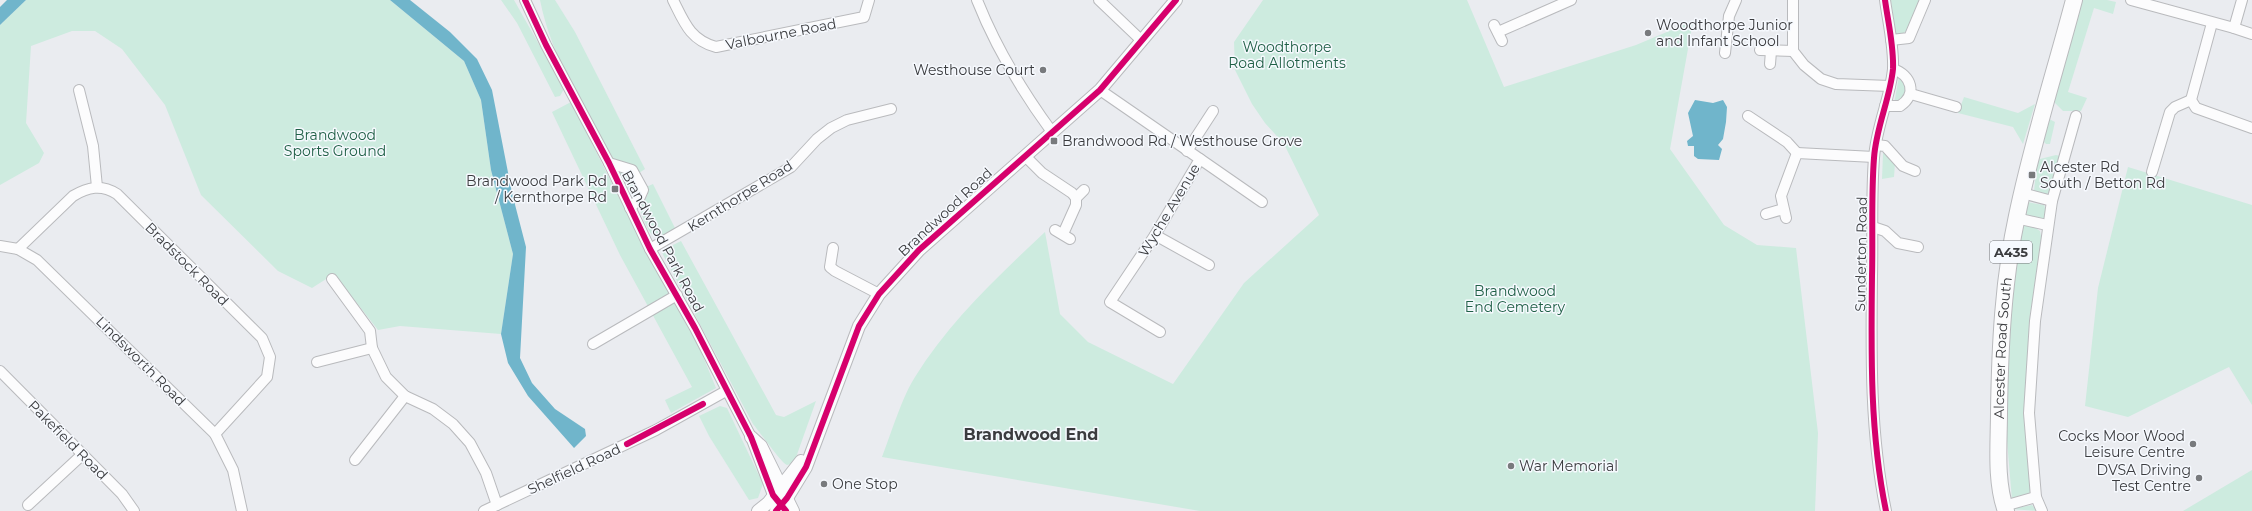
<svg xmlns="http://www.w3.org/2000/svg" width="2252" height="511" viewBox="0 0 2252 511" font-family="Montserrat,sans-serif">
	<rect width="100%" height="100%" fill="#eaecf0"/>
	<!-- green -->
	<g fill="#cdebdf">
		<path d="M 26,0 L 390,0 L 464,61 L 481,100 L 491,170 L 513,254 L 501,334 L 400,326 L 378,330 L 334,274 L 312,288 L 278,271 L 201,195 L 165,105 L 122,49 L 95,31 L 72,31 L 31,46 L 26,123 L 44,153 L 39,163 L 0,185 L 0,25 Z"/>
		<path d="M 501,0 L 514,0 L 564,89 L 560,96 L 555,97 L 517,23 Z"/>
		<path d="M 540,0 L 555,0 L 575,32 L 645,169 L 639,173 L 634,167 L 612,158 C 585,108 551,57 540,0 Z"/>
		<path d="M 1263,0 L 1467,0 L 1504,87 L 1636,45 L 1693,21 L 1670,149 L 1724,225 L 1757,245 L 1796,248 L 1818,433 L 1815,511 L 1200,511 L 882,457 C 891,434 902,397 915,377 C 949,322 997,277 1045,232 L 1060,314 L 1088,342 L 1173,384 L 1244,283 L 1319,215 L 1284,144 L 1265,123 L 1252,104 L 1235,70 L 1234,42 Z"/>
		<path d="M 1891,0 L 1921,0 C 1916,13 1912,34 1896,36 Z"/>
		<path d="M 2082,0 L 2107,0 L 2116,2 L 2113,14 L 2094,8 L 2068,92 L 2087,98 L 2081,111 L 2063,111 L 2055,103 L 2055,93 Z"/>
		<path d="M 1899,76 L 1908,82 L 1908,97 L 1894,104 Z"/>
		<path d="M 1964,97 L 2018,113 L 2035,104 L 2023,144 L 2013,127 L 1958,113 Z"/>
		<path d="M 571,102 L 649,257 L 699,347 L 716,388 L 671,413 L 665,400 L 692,387 L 620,255 L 552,112 Z"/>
		<path d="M 2049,119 L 2055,122 L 2050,144 L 2046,144 L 2044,142 Z"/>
		<path d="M 1883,153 L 1889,155 L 1895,163 L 1894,177 L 1882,179 Z"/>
		<path d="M 2056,155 L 2060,156 L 2053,188 L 2046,195 L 2034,191 L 2037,162 L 2040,159 Z"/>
		<path d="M 2128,167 L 2252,205 L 2252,405 L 2229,367 L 2128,417 L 2085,406 L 2098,288 Z"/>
		<path d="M 619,169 L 631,173 L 640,191 L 636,196 L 631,195 L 618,172 Z"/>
		<path d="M 653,184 L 677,232 C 673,234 667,238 662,239 C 649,240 644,219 640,210 L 648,194 L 646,187 Z"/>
		<path d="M 2027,202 L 2044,205 C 2046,211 2047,216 2042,220 L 2022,215 Z"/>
		<path d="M 2023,224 L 2030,224 L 2040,231 L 2042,242 L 2030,315 L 2025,397 L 2031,491 L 2024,497 L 2012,500 L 2006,429 L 2008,330 L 2019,231 Z"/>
		<path d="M 681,241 L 776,415 L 784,417 L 816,401 L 794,463 L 787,465 C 781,463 760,432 753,424 L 661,251 Z"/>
		<path d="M 720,406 L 727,408 L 763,484 L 758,498 L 749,500 L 709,436 L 699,416 Z"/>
		<path d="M 2252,470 L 2252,511 L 2183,511 Z"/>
		<path d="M 2032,505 L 2037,511 L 2011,509 Z"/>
	</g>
	<!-- water -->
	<g fill="#70b5cb">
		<path d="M 7,0 L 26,0 L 0,25 L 0,7 Z"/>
		<path d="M 390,0 L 410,0 L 450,32 L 477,59 L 492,90 L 512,193 L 526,247 L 520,358 L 532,383 L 555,409 L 585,429 L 586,436 L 574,448 L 528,396 L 508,363 L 501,334 L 513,254 L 491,170 L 481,100 L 464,61 Z"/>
		<path d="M 1695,100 L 1713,103 L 1723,100 L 1727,107 L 1726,122 L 1723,139 L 1718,145 L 1722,149 L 1719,160 L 1698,159 L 1694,156 L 1694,146 L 1688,146 L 1687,141 L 1693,136 L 1688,113 Z"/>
	</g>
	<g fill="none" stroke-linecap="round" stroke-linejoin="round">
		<defs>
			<g id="minor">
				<path d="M 525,0 L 546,45 L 609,163 L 650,249 L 695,328 L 751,437 L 773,495"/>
				<path d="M 673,0 C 684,22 690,40 716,47 L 864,17 L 869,0"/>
				<path d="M 977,0 C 996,48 1022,91 1052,132"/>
				<path d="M 1099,0 L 1142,41"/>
				<path d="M 1793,0 L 1793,51 L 1804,65 L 1821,79 L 1836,84 L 1890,86"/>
				<path d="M 1885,0 C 1888,22 1894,46 1893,69 C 1890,99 1876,127 1874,158 C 1871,197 1873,237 1872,276 C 1871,354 1870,434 1886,511"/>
				<path d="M 2131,0 L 2234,28 L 2242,0"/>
				<path d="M 2212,23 L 2191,100 L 2196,108 L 2252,128"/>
				<path d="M 1494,25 L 1502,41"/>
				<path d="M 2234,28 L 2252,34"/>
				<path d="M 1498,32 L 1571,0"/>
				<path d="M 1891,40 L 1909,38 L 1925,0"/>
				<path d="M 1760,50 L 1793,51"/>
				<path d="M 1725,53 L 1729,16 L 1736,0"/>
				<path d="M 1770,64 L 1771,51"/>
				<path d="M 79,90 L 93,146 L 97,187"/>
				<path d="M 1100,90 L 1200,159 L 1155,235 L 1110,302 L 1160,332"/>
				<path d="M 1911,94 L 1956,107"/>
				<path d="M 1885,106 L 1900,106 C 1918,94 1911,75 1893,69"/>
				<path d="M 1748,116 L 1787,142 L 1797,153"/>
				<path d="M 1876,145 L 1885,146 L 1903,166 L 1915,171"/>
				<path d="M 1187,151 L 1213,111"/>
				<path d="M 1025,156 L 1042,173 L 1072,193 L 1076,198 L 1076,205 L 1063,234"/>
				<path d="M 1200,159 L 1262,202"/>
				<path d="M 609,163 L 632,170 L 643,190 L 639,199 L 630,208"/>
				<path d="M 2152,172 L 2170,112 L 2175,107 L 2191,100"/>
				<path d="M 2022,193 L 2052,201"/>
				<path d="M 1076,198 L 1084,190"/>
				<path d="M 1766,214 L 1783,209"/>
				<path d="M 1786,218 L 1781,196 L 1797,153 L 1874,157"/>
				<path d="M 2016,218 L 2047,225"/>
				<path d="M 1873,227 L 1885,231 L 1898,243 L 1918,247"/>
				<path d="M 1055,230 L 1070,239"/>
				<path d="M 1155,235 L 1209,265"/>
				<path d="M 0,246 L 18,249 L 37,260 L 215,434 L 233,470 L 242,511"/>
				<path d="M 833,248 L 830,267 L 835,271 L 879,294"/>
				<path d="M 18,249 L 73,196 C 88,187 101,184 117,194 L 262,338 L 270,357 L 267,377 L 215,434"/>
				<path d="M 650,249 L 791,167 L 817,139 L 831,128 L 847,120 L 891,109"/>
				<path d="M 332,279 L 370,331 L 372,348 L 386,377 L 405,396 L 433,409 L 453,424 L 470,443 L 486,473 L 497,505"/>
				<path d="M 593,344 L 677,295"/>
				<path d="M 317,362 L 372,348"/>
				<path d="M 0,371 L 122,494 L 134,511"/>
				<path d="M 355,460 L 405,396"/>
				<path d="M 28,505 L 83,454"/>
				<path d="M 2004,506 L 2036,497"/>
				<path d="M 484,511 L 656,430 L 726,391"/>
				<path d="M 2042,511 L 2036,497 L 2029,413 L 2035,321 L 2052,201 L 2076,116"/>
			</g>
			<g id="tertiary">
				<path d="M 751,437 L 761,446 L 793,511"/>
				<path d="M 758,511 L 768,503 L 801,461"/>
				<path d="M 776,511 L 787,498 L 806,467 L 859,326 L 879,294 L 919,250 L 1100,90 L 1176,0"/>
			</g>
			<g id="trunk">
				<path id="s1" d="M 2006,511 C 1995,481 1999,443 1999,412 C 2000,346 2003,281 2017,216 C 2032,143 2055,72 2074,0"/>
			</g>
		</defs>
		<!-- minor casing -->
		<use href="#minor" stroke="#b9babd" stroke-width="12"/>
		<!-- tertiary casing -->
		<use href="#tertiary" stroke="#b9babd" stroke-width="14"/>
		<!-- trunk casing -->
		<use href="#trunk" stroke="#b9babd" stroke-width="18"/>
		<!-- minor -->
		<use href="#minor" stroke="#fcfcfd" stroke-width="10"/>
		<!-- tertiary -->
		<use href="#tertiary" stroke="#fcfcfd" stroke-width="12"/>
		<!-- trunk -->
		<use href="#trunk" stroke="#fcfcfd" stroke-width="16"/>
		<defs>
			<g id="cycleway">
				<path d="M 525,0 L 546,45 L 609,163 L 650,249 L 695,328 L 751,437 L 773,495 L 786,511"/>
				<path d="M 1885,0 C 1888,22 1894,46 1893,69 C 1890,99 1876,127 1874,158 C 1871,197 1873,237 1872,276 C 1871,354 1870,434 1886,511"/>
				<path d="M 627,444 L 703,404"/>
				<path d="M 776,511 L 787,498 L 806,467 L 859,326 L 879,294 L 919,250 L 1100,90 L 1176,0"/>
			</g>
		</defs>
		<!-- cycleway casing -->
		<use href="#cycleway" stroke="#f6f9fe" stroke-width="8"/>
		<!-- cycleway -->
		<use href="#cycleway" stroke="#d6006c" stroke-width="6"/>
	</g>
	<!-- markers -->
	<g fill="#787a7d" stroke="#f6f9fe" stroke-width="1.5">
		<circle cx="1648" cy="33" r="4"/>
		<circle cx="1043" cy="70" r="4"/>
		<rect x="1050" y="137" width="8" height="8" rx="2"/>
		<rect x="2028" y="171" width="8" height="8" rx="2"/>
		<rect x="611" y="185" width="8" height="8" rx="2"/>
		<circle cx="2193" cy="444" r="4"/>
		<circle cx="1511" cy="466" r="4"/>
		<circle cx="2199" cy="478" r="4"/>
		<circle cx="824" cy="484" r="4"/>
	</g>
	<g text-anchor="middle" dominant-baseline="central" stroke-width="3" stroke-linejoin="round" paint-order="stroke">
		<!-- shield labels -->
		<rect fill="#f6f9fe" stroke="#737578" stroke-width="1" x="1990" y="241" width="42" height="22" rx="3"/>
		<g font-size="13" font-weight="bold" fill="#3b3c3f">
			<text x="2011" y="252">A435</text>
		</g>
		<!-- poi labels -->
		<g font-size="14" fill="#3b3c3f" stroke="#f6f9fe" text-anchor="start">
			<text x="1656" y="25">Woodthorpe Junior<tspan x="1656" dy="16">and Infant School</tspan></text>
			<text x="1035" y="70" text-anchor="end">Westhouse Court</text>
			<text x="1062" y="141">Brandwood Rd / Westhouse Grove</text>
			<text x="2040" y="167">Alcester Rd<tspan x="2040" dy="16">South / Betton Rd</tspan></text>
			<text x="607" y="181" text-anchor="end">Brandwood Park Rd<tspan x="607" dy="16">/ Kernthorpe Rd</tspan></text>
			<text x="2185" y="436" text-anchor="end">Cocks Moor Wood<tspan x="2185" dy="16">Leisure Centre</tspan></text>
			<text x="1519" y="466">War Memorial</text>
			<text x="2191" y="470" text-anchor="end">DVSA Driving<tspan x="2191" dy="16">Test Centre</tspan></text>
			<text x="832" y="484">One Stop</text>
		</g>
		<!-- street labels -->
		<g font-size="14" fill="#3b3c3f" stroke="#f6f9fe">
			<text transform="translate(781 34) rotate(-11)">Valbourne Road</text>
			<text transform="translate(740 196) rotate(-32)">Kernthorpe Road</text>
			<text transform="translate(1169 210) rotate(-59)">Wyche Avenue</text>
			<text transform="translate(945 212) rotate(-43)">Brandwood Road</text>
			<text transform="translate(663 241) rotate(62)">Brandwood Park Road</text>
			<text transform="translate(1861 254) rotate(-89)">Sunderton Road</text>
			<text transform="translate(187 264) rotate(45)">Bradstock Road</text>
			<text stroke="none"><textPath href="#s1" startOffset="164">Alcester Road South</textPath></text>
			<text transform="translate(141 361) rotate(45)">Lindsworth Road</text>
			<text transform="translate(68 440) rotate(45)">Pakefield Road</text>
			<text transform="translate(574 469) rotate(-25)">Shelfield Road</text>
		</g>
		<!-- park labels -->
		<g font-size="14" fill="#206047" stroke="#f6f9fe">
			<text x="1287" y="47">Woodthorpe<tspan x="1287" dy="16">Road Allotments</tspan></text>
			<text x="335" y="135">Brandwood<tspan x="335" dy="16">Sports Ground</tspan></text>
			<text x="1515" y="291">Brandwood<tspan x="1515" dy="16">End Cemetery</tspan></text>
		</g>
		<!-- quarter labels -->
		<g font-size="16" font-weight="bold" fill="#3b3c3f" stroke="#f6f9fe">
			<text x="1031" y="434">Brandwood End</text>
		</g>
	</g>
</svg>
